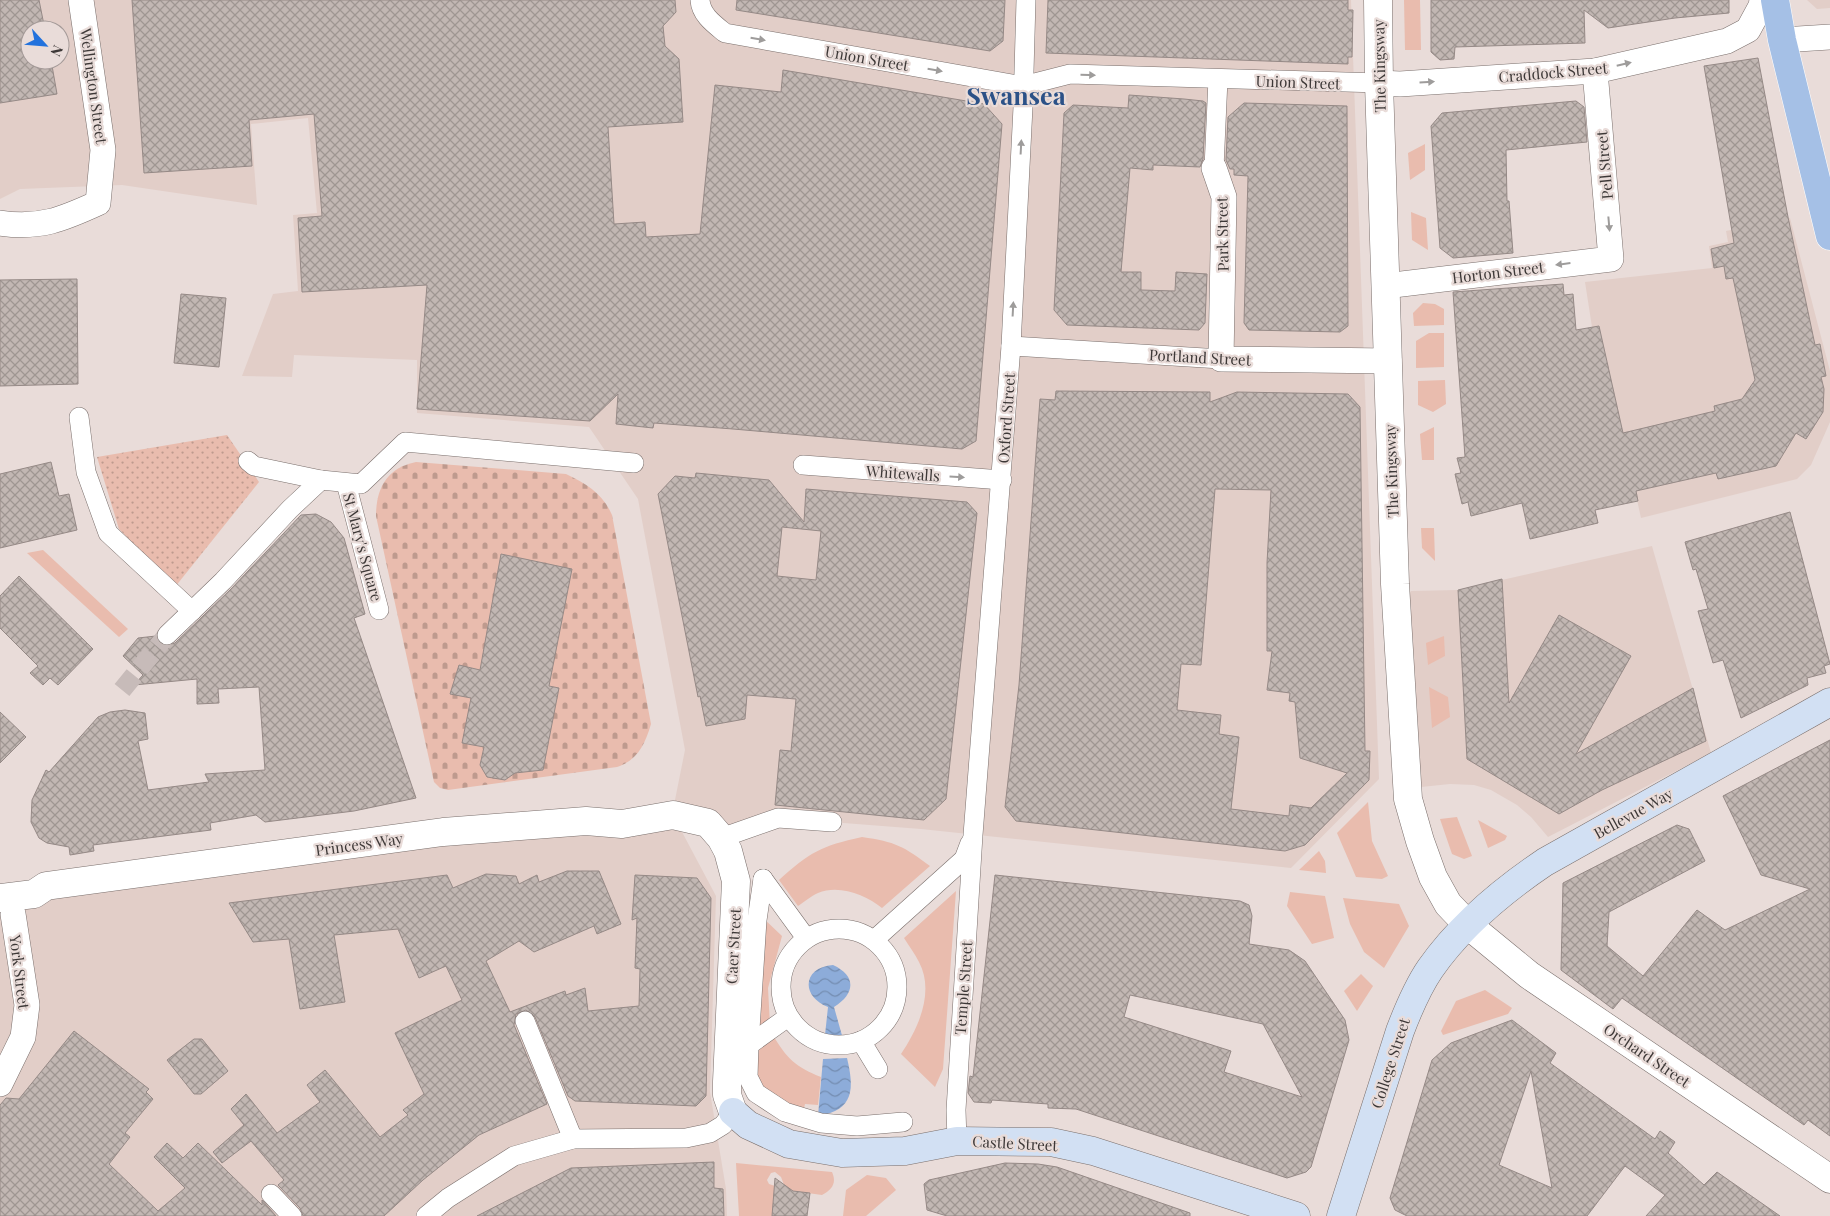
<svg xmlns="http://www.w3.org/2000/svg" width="1830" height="1216" viewBox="0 0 1830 1216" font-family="'Playfair Display',serif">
	<defs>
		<pattern id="cemetery-stones" width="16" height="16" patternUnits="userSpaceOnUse" patternTransform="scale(1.25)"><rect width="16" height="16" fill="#e9bcae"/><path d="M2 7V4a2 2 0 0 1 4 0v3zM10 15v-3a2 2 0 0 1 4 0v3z" fill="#be9a8e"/></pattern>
		<pattern id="park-dots" width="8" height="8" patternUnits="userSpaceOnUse" patternTransform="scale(1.25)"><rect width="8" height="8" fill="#e9bcae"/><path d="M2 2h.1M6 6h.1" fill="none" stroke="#be9a8e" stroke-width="1.8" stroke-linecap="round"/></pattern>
		<pattern id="water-waves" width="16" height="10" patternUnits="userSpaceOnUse" patternTransform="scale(1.25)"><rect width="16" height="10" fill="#8dacd9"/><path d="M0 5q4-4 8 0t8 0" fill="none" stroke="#748db1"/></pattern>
		<pattern id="building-cross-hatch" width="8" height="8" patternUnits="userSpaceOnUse" patternTransform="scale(1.25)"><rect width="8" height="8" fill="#c2b7b3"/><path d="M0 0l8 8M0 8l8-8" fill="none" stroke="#9f9692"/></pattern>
	</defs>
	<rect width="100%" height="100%" fill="#e9dcd9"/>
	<!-- built -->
	<g fill="#e2cec8" fill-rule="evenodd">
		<path d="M 0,0 L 1351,0 L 1379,779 L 1291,868 L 921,829 L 779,818 L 721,838 L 673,815 L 716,896 L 710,1092 L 726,1189 L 727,1216 L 0,1216 L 0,898 L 672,815 L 685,750 L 638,499 L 589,427 L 417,413 L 417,360 L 294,355 L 292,377 L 242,376 L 273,294 L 298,291 L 293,215 L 317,213 L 308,118 L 251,124 L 257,205 L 122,185 L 20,189 L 0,199 ZM 30,30 L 60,30 L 60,60 L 30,60 Z"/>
		<path d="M 1807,0 L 1830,0 L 1830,8 L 1817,9 Z"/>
		<path d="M 1790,218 L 1830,371 L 1830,422 L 1811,465 L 1797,479 L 1641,518 L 1599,326 L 1592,327 L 1585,282 L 1712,268 L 1709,246 L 1728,242 L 1726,231 Z"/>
		<path d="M 1652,546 L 1711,753 L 1548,837 L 1531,817 L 1517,805 L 1491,790 L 1474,785 L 1450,784 L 1421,787 L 1416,779 L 1408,594 L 1411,591 L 1458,590 Z"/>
	</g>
	<!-- green -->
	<g fill="#e9bcae">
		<path d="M 1404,0 L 1420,0 L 1421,50 L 1405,50 Z"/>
		<path d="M 1425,144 L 1425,170 L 1410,180 L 1408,153 Z"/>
		<path d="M 1411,212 L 1426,218 L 1428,250 L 1412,240 Z"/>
		<path d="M 1423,303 L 1435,304 L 1444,309 L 1444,325 L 1414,326 L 1413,313 Z"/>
		<path d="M 1429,333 L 1444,333 L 1444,367 L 1416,368 L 1416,341 Z"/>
		<path d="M 1445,380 L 1446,404 L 1433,412 L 1418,405 L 1418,381 Z"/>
		<path d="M 1434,427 L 1434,460 L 1422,460 L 1420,434 Z"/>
		<path d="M 1421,528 L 1434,528 L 1435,561 L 1422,548 Z"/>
		<path d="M 43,550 L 128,629 L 119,637 L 27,553 Z"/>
		<path d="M 1444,636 L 1445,656 L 1428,665 L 1426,643 Z"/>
		<path d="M 1429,687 L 1448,697 L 1450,717 L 1432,728 Z"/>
		<path d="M 1368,802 L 1372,841 L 1388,876 L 1382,879 L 1356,877 L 1337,833 Z"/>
		<path d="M 1457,817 L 1472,856 L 1464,859 L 1452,854 L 1440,819 Z"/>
		<path d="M 1478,820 L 1507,836 L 1505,840 L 1488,848 Z"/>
		<path d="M 862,837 C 896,842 903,846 930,866 L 882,908 C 866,895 839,884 818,893 C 811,896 804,902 798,906 L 779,880 C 810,852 821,846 862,837 Z"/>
		<path d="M 1319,851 L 1325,861 L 1326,873 L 1299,870 Z"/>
		<path d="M 956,891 L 943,1069 L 935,1087 L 901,1054 C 918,1029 935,992 919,962 C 915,954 909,946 904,938 Z"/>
		<path d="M 1290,892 L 1325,896 L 1334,938 L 1312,944 L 1287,906 Z"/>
		<path d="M 1343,898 L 1399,904 L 1409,926 L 1384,968 L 1364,952 L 1350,924 Z"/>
		<path d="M 760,915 L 782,936 L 768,988 L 770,1025 L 753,1037 Z"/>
		<path d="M 1361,974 L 1373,986 L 1357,1011 L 1344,991 Z"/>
		<path d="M 1485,990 L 1512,1008 L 1508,1014 L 1443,1035 L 1441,1031 L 1456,1001 Z"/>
		<path d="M 773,1035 C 786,1058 796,1067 821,1077 L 818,1105 L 805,1104 L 804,1108 C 787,1104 765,1096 758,1079 C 755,1070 755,1059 753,1051 Z"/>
		<path d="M 736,1163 L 832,1172 C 837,1183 832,1190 822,1195 L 786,1190 L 781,1177 L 775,1172 L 771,1173 L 767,1180 L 769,1184 L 775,1186 L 772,1216 L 739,1216 Z"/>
		<path d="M 867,1175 L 886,1178 L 896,1190 L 866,1216 L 843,1216 L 846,1190 Z"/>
	</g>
	<!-- cemetery -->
	<path fill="url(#cemetery-stones)" d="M 416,462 L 566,474 C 587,484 603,494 612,515 L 651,724 C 645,744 638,760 617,767 L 448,790 L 440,788 L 434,782 L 376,516 C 376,488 387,468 416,462 Z"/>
	<!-- park -->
	<path fill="url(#park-dots)" d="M 227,435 L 259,482 L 175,587 L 119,529 L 97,457 Z"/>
	<!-- water -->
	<g fill="url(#water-waves)">
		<path d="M 833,965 C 857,976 855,994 834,1007 L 843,1039 L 825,1035 L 828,1007 C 800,996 803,967 833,965 Z"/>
		<path d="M 847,1058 C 854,1088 855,1110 818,1116 L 823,1059 Z"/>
	</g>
	<!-- building -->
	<g fill="url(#building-cross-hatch)" stroke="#958986" fill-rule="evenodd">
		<path d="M 0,0 L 39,0 L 45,30 L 30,30 L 30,60 L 51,60 L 57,94 L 0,103 Z"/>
		<path d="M 132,0 L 675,0 L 676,12 L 663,26 L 665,46 L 679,59 L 683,122 L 608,127 L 614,224 L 645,222 L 646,237 L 700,234 L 715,85 L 781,92 L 783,70 L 984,104 L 1002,124 L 976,441 L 962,449 L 733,429 L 654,423 L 653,428 L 616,424 L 618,394 L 590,421 L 417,409 L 427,285 L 302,292 L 298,218 L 322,216 L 314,114 L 249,120 L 252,166 L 144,173 Z"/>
		<path d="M 737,0 L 1005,0 L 1003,41 L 990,51 L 736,10 Z"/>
		<path d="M 1048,0 L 1348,0 L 1348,10 L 1353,10 L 1352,57 L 1348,57 L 1348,64 L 1046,53 Z"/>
		<path d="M 1431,0 L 1729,0 L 1729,13 L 1675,18 L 1608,28 L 1584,10 L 1585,43 L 1455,47 L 1454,59 L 1440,60 L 1431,52 Z"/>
		<path d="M 1758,58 L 1788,217 L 1815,345 L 1820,344 L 1826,376 L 1821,377 L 1824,389 L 1823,412 L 1806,439 L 1796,433 L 1776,466 L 1718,479 L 1716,473 L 1636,491 L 1638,501 L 1595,510 L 1598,523 L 1530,539 L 1522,503 L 1471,516 L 1468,502 L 1462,504 L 1455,474 L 1461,473 L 1457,458 L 1465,457 L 1453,292 L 1563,284 L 1564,295 L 1573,294 L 1576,330 L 1599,326 L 1623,433 L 1715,411 L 1714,406 L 1742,399 L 1755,380 L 1733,278 L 1726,279 L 1724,266 L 1714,268 L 1711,249 L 1734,243 L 1704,66 Z"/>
		<path d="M 1129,95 L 1184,99 L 1203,101 L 1206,103 L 1203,159 L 1200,167 L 1153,165 L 1153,170 L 1130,168 L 1121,272 L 1141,272 L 1141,290 L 1175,291 L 1176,272 L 1207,274 L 1205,323 L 1199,330 L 1067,325 L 1054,310 L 1064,113 L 1073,105 L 1128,108 Z"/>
		<path d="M 1576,101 L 1584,107 L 1587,142 L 1506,150 L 1507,201 L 1509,201 L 1513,253 L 1453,258 L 1440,248 L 1431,126 L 1442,113 Z"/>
		<path d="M 1244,103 L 1347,106 L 1348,326 L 1340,332 L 1249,330 L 1244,323 L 1248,176 L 1234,175 L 1234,169 L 1230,169 L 1226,160 L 1228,117 Z"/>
		<path d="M 77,279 L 78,384 L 0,386 L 0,280 Z"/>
		<path d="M 181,294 L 226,298 L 219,367 L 174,363 Z"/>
		<path d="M 1056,391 L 1210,392 L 1210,402 L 1237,392 L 1348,394 L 1360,407 L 1365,751 L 1370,751 L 1369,780 L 1305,845 L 1285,851 L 1016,821 L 1005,807 L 1019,685 L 1040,399 L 1055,400 ZM 1215,489 L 1271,490 L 1267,563 L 1267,651 L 1272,651 L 1267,690 L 1290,693 L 1289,701 L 1295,702 L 1300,758 L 1347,773 L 1311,808 L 1290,805 L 1289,816 L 1231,809 L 1239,737 L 1219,734 L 1221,715 L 1177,710 L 1181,664 L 1201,665 Z"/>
		<path d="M 51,462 L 59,496 L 69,494 L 77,530 L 0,548 L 0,474 Z"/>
		<path d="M 696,473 L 769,480 L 804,522 L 806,489 L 967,502 L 977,513 L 946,799 L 924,820 L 775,805 L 780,750 L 791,751 L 796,699 L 747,695 L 745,719 L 706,726 L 700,696 L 698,697 L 658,494 L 675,476 L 695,478 ZM 782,527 L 821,531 L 816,580 L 777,576 Z"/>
		<path d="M 1790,512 L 1830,664 L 1824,666 L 1826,673 L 1807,678 L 1808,685 L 1741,718 L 1723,660 L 1713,663 L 1698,611 L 1708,609 L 1696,569 L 1693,570 L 1685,542 Z"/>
		<path d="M 316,514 L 331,522 L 344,538 L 365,614 L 354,618 L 416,798 L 354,811 L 265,822 L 256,815 L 210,823 L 211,830 L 93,845 L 94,851 L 70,855 L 69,847 L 47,843 L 39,838 L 31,822 L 32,800 L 46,770 L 49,772 L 98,717 L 110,712 L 125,710 L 145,713 L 148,739 L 138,741 L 148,790 L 209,782 L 205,774 L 265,770 L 259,687 L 218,689 L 219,703 L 197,704 L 197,679 L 134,685 L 143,675 L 123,656 L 138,638 L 156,636 L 159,642 L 164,646 L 175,643 L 231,589 L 301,515 Z"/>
		<path d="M 501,554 L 572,569 L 549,686 L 559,688 L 543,770 L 515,773 L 505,780 L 487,777 L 480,765 L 484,747 L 462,743 L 471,698 L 450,694 L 459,665 L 480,670 Z"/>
		<path d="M 19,576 L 93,649 L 58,685 L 50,678 L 43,685 L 30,673 L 38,666 L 0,628 L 0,596 Z"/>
		<path d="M 1502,579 L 1509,703 L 1559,615 L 1631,656 L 1576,754 L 1693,688 L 1706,741 L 1602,790 L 1559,814 L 1467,759 L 1458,590 Z"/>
		<path d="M 0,712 L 26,737 L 0,763 Z"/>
		<path d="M 1830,740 L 1830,1136 L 1808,1120 L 1804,1125 L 1622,998 L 1613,1009 L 1561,970 L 1563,883 L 1677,825 L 1689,829 L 1705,861 L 1609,912 L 1607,946 L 1643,976 L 1697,910 L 1725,930 L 1810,889 L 1761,875 L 1723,796 Z"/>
		<path d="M 567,871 L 599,871 L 621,924 L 597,934 L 594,926 L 534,952 L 519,941 L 486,961 L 510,1012 L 565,991 L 566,995 L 585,988 L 588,1011 L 639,1006 L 640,969 L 635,968 L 637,918 L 632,920 L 635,875 L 697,878 L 711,898 L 706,1096 L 696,1106 L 575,1101 L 568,1096 L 535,1017 L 526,1010 L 516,1014 L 514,1025 L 547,1104 L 479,1135 L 423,1180 L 384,1216 L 303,1216 L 300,1208 L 278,1185 L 284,1180 L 251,1141 L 222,1163 L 213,1152 L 244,1125 L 231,1109 L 246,1094 L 277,1133 L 320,1102 L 307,1085 L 325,1070 L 380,1137 L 408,1115 L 403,1110 L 424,1094 L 395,1033 L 462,1000 L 446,966 L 419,978 L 398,929 L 334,935 L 345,1002 L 300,1009 L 289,939 L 253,942 L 229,903 L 447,875 L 453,888 L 486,874 L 516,876 L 519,884 L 537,875 L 539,882 Z"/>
		<path d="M 995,875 L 1240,901 L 1249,905 L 1252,916 L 1249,944 L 1289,950 L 1305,961 L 1345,1020 L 1349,1040 L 1311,1167 L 1306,1172 L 1287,1178 L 1076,1109 L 1048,1108 L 1048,1104 L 992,1100 L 991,1103 L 974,1102 L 968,1093 L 970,1076 L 973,1077 ZM 1130,995 L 1263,1024 L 1302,1097 L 1224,1072 L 1231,1051 L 1124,1017 Z"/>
		<path d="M 1512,1020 L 1556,1053 L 1550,1063 L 1655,1139 L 1660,1131 L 1675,1142 L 1668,1153 L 1704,1185 L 1717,1172 L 1780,1216 L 1646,1216 L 1665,1195 L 1625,1166 L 1587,1216 L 1407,1216 L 1395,1210 L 1390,1198 L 1432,1060 L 1451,1043 ZM 1531,1071 L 1552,1188 L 1499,1165 Z"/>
		<path d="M 74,1031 L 149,1089 L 146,1092 L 153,1099 L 125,1133 L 130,1137 L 109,1164 L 158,1211 L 185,1188 L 154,1157 L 167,1143 L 183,1158 L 198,1143 L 262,1205 L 262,1200 L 276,1216 L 0,1216 L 0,1105 L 6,1098 L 19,1099 Z"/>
		<path d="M 194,1039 L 202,1039 L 228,1071 L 201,1094 L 194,1094 L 167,1060 Z"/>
		<path d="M 714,1162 L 714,1188 L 723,1189 L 724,1216 L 477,1216 L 571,1168 Z"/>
		<path d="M 1005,1163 L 1038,1164 L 1057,1167 L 1190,1213 L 1190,1216 L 947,1216 L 927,1210 L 924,1184 L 929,1180 Z"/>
		<path d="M 775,1178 L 793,1191 L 810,1193 L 807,1216 L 772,1216 Z"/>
	</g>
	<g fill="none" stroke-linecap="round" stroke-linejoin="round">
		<!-- pedestrian-tunnel -->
		<path stroke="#c7bbb9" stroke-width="19" stroke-dasharray="19 9" stroke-linecap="butt" d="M 122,690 L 167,635"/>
		<defs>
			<g id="pedestrian">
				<path d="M 700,0 C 701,15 714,24 725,33 L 1023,86 L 1070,74 L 1379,83"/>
				<path d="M 1214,168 L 1218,79"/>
				<path d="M 1011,346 L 1221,359"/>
				<path d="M 79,417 L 86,472 L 108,533 L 192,611"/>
				<path d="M 248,461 L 254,466 L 321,480 L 361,484 L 405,442 L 634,463"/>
				<path d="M 803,465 L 1002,480"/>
				<path d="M 346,483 L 379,610"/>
				<path d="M 167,635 L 223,581 L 290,509 L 321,480"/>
				<path d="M 721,838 L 778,818 L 832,822"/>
				<path d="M 763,879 L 757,920 L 749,1045 L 748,1077 L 756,1093 L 785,1112 L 821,1123 L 857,1126 L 903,1122"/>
				<path d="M 763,879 L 806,938"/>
				<circle cx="839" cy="987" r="58"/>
				<path d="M 874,940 L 964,859 L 970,843"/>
				<path d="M 525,1021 L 573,1139"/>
				<path d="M 861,1041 L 878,1069"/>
				<path d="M 749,1045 L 788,1017"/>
				<path d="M 957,1141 L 956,1110 L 973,835 L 1011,346 L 1023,107 L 1026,0"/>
				<path d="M 271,1194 L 292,1216"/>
				<path d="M 426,1216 L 448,1198 L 514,1156 L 573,1139 L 686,1138 L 710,1133 L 723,1125 L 733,1112"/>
			</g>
			<g id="minor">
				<path d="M 1782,40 L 1830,37"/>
				<path d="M 1379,83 L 1400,84 L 1595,71 L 1727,41 L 1748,30 L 1761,6 L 1762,0"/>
				<path d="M 1214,168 L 1224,197 L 1221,359 L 1389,361"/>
				<path d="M 0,223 C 40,229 63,219 98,203 L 103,150 L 81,0"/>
				<path d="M 1385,286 L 1611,259 L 1595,71"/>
				<path d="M 0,1084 L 23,1037 L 27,1005 L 13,914"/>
			</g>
			<g id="tertiary">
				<path d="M 1378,0 L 1379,83 L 1395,584 L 1408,799 L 1420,841 L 1433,877 L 1448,904 L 1468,925 L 1529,975 L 1830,1179"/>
				<path d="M 0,898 L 34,894 L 46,886 L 443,832 L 586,821 L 622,824 L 673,815 L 708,823 L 721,838 L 728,851 L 736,881 L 727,1082 L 727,1095 L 733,1112"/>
			</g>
			<g id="secondary">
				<path d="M 733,1112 L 748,1125 L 789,1144 L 842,1153 L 905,1151 L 957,1141 L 1051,1142 L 1093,1151 L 1296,1216"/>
				<path d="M 1341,1216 L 1400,1031 C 1408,1010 1417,988 1430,969 C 1460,926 1502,891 1545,862 L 1830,702"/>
			</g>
			<path id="primary" d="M 1775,0 L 1782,40 L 1830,236"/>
		</defs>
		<!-- pedestrian casing -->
		<use href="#pedestrian" stroke="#7a6f6c" stroke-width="20"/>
		<!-- minor casing -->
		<use href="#minor" stroke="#7a6f6c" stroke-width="26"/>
		<!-- tertiary casing -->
		<use href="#tertiary" stroke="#7a6f6c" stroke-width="29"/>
		<!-- secondary casing -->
		<use href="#secondary" stroke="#7a6f6c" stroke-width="29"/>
		<!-- primary casing -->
		<use href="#primary" stroke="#fff" stroke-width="29"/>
		<!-- pedestrian -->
		<use href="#pedestrian" stroke="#fff" stroke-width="19"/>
		<!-- minor -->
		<use href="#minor" stroke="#fff" stroke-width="25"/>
		<!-- tertiary -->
		<use href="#tertiary" stroke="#fff" stroke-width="28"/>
		<!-- secondary -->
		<use href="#secondary" stroke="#d2e0f3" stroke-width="28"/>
		<!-- primary -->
		<use href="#primary" stroke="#a5c0e6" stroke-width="28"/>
	</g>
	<!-- one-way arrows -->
	<defs><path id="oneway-solid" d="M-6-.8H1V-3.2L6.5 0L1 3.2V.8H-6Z" transform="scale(1.25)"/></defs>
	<g fill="#9e9c9b">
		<use href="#oneway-solid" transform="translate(758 39) rotate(10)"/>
		<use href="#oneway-solid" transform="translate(1624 64) rotate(-13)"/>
		<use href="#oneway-solid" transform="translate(935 70) rotate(10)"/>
		<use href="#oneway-solid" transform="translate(1088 75) rotate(2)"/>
		<use href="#oneway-solid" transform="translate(1427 82) rotate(-4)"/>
		<use href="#oneway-solid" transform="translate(1021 147) rotate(-87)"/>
		<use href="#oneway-solid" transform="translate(1609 224) rotate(85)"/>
		<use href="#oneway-solid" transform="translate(1563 264) rotate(173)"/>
		<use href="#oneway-solid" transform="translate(1013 309) rotate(-87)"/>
		<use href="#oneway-solid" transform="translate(957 477) rotate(4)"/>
	</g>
	<g text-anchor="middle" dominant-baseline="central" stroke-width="4.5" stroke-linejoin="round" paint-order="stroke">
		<!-- street labels -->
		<g font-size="15" fill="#3d3837" stroke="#e9dcd9">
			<text transform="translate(867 58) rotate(10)">Union Street</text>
			<text transform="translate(1379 66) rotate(-91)">The Kingsway</text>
			<text transform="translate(1553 72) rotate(-5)">Craddock Street</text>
			<text transform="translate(1298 82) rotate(2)">Union Street</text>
			<text transform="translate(94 86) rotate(82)">Wellington Street</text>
			<text transform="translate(1604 165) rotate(-95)">Pell Street</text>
			<text transform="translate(1222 234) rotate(-91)">Park Street</text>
			<text transform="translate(1498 272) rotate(-7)">Horton Street</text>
			<text transform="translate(1200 357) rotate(3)">Portland Street</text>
			<text transform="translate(1006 418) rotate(-86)">Oxford Street</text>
			<text transform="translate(1391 471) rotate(-92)">The Kingsway</text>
			<text transform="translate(903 473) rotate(4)">Whitewalls</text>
			<text transform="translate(363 547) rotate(75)">St Mary's Square</text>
			<text transform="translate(1633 813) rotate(-29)">Bellevue Way</text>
			<text transform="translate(359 844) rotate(-8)">Princess Way</text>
			<text transform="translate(733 946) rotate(-87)">Caer Street</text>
			<text transform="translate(20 972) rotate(83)">York Street</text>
			<text transform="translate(963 988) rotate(-86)">Temple Street</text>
			<text transform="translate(1647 1055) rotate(34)">Orchard Street</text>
			<text transform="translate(1390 1063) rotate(-72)">College Street</text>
			<text transform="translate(1015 1143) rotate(3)">Castle Street</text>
		</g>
		<!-- town labels -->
		<g font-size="25" font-weight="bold" fill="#2b5187" stroke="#e9dcd9">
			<text x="1016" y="94">Swansea</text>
		</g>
	</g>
	<!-- north arrow -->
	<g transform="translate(45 45) rotate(116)"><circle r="24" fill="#e9dcd9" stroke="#a49a98"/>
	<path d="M0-4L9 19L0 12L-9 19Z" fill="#2272dd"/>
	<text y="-8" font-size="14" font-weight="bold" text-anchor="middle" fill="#3d3837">N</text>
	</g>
</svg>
